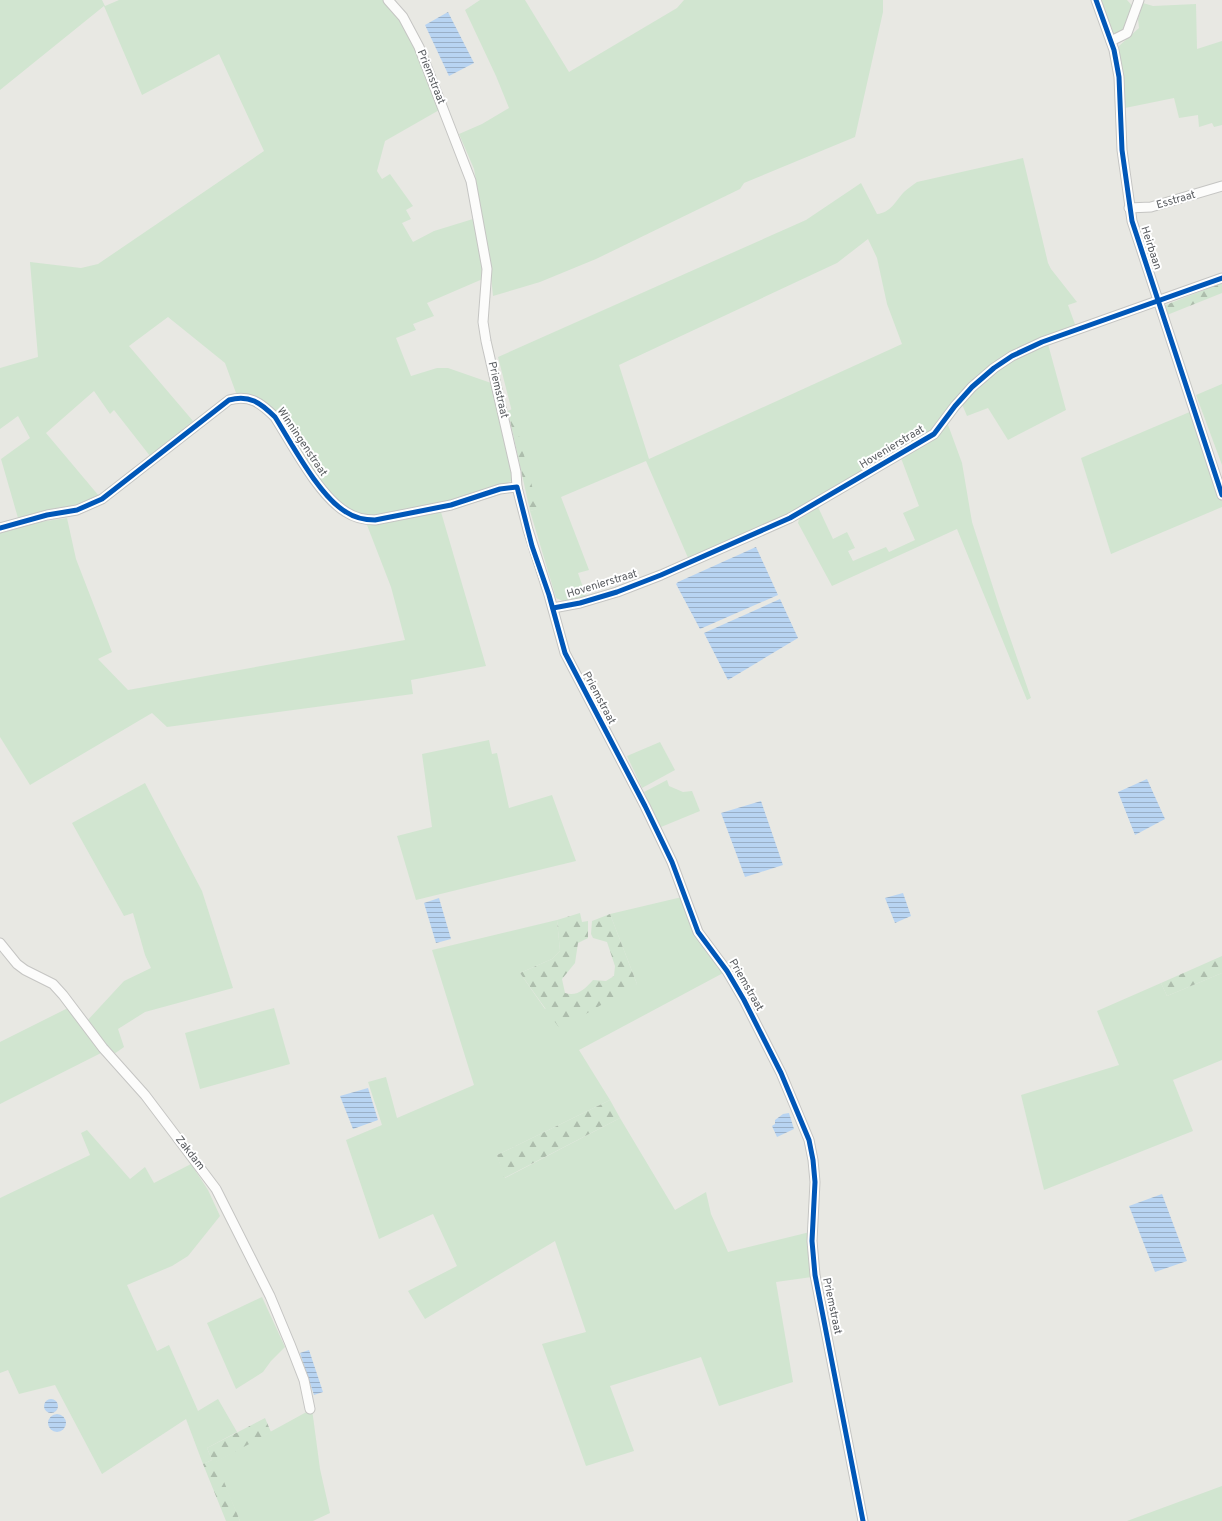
<svg xmlns="http://www.w3.org/2000/svg" width="1222" height="1521" viewBox="0 0 1222 1521" font-family="Overpass,sans-serif">
	<defs>
		<pattern id="forest-firs" width="22" height="20" patternUnits="userSpaceOnUse"><rect width="22" height="20" fill="#d1e5d0"/><path d="M5 1l3.5 6h-7zM16 11l3.5 6h-7z" fill="#adbdac"/></pattern>
		<pattern id="water-rules" width="6" height="5" patternUnits="userSpaceOnUse"><rect width="6" height="5" fill="#b8d4f2"/><path d="M0 2.5h6" fill="none" stroke="#99afc7"/></pattern>
	</defs>
	<rect width="100%" height="100%" fill="#e8e8e3"/>
	<!-- green -->
	<g fill="#d1e5d0" fill-rule="evenodd">
		<path d="M 0,0 L 102,0 L 105,6 L 119,0 L 385,0 L 402,20 L 411,36 L 441,109 L 385,141 L 377,171 L 382,179 L 390,174 L 413,206 L 406,210 L 411,219 L 402,223 L 413,242 L 434,231 L 473,219 L 485,278 L 427,303 L 434,316 L 413,324 L 416,330 L 396,338 L 411,376 L 437,368 L 448,368 L 494,384 L 513,478 L 511,481 C 493,492 377,521 360,515 C 348,512 337,500 328,491 L 278,415 C 264,401 257,394 236,393 L 225,363 L 168,317 L 129,346 L 193,421 L 150,456 L 114,410 L 110,414 L 94,391 L 46,433 L 99,496 L 80,506 L 57,508 L 18,518 L 1,459 L 30,438 L 18,416 L 0,429 L 0,368 L 38,357 L 30,262 L 81,268 L 98,264 L 264,151 L 219,54 L 142,95 L 104,6 L 0,90 Z"/>
		<path d="M 480,0 L 525,0 L 569,72 L 677,8 L 684,0 L 883,0 L 883,12 L 855,137 L 744,183 L 740,189 L 596,259 L 540,282 L 493,296 L 488,248 L 474,169 L 459,134 L 482,124 L 509,108 L 496,76 L 465,10 Z"/>
		<path d="M 1101,0 L 1127,0 L 1134,8 L 1128,27 L 1118,34 L 1113,33 Z"/>
		<path d="M 1143,3 L 1153,6 L 1196,4 L 1197,49 L 1222,41 L 1222,125 L 1214,127 L 1212,123 L 1199,127 L 1198,115 L 1179,118 L 1174,98 L 1125,108 L 1119,46 L 1139,28 L 1138,19 Z"/>
		<path d="M 1023,158 L 1048,263 L 1051,269 L 1077,302 L 1068,305 L 1076,327 L 1002,358 L 925,436 L 802,509 L 689,560 L 646,461 L 561,497 L 589,570 L 578,573 L 586,596 L 565,602 L 556,598 L 530,511 L 537,509 L 498,357 L 806,220 L 861,183 L 877,214 C 891,213 896,200 904,192 C 908,188 913,185 917,182 ZM 868,239 L 877,258 L 887,304 L 902,344 L 649,459 L 619,365 L 837,263 Z"/>
		<path d="M 1048,344 L 1066,410 L 1008,440 L 988,408 L 967,416 L 961,402 L 1007,363 Z"/>
		<path d="M 1222,384 L 1222,465 L 1196,395 Z"/>
		<path d="M 1192,411 L 1222,499 L 1222,507 L 1111,554 L 1081,458 Z"/>
		<path d="M 947,422 L 962,463 L 972,522 L 999,606 L 1031,698 L 1027,700 L 957,529 L 832,586 L 798,523 L 799,519 L 818,507 L 833,539 L 847,532 L 855,548 L 848,551 L 853,561 L 886,547 L 889,552 L 915,540 L 903,513 L 919,506 L 901,458 Z"/>
		<path d="M 441,512 L 486,666 L 411,680 L 413,694 L 167,727 L 152,713 L 30,785 L 0,737 L 0,533 L 39,522 L 67,518 L 76,559 L 112,652 L 98,659 L 128,690 L 405,640 L 391,587 L 367,525 Z"/>
		<path d="M 489,740 L 492,754 L 497,753 L 509,808 L 552,795 L 576,861 L 416,900 L 397,836 L 432,827 L 422,754 Z"/>
		<path d="M 660,742 L 675,770 L 642,788 L 627,756 Z"/>
		<path d="M 667,780 L 669,786 L 683,792 L 692,791 L 700,811 L 661,827 L 644,792 Z"/>
		<path d="M 145,783 L 202,891 L 233,988 L 145,1012 L 118,1029 L 124,1047 L 114,1054 L 87,1021 L 124,981 L 151,968 L 145,955 L 133,913 L 124,916 L 72,823 Z"/>
		<path d="M 682,897 L 725,972 L 579,1050 L 610,1100 L 497,1155 L 505,1178 L 620,1118 L 675,1210 L 706,1192 L 711,1214 L 728,1252 L 810,1232 L 812,1277 L 776,1282 L 793,1382 L 719,1406 L 701,1357 L 610,1386 L 634,1451 L 586,1466 L 542,1344 L 586,1332 L 555,1241 L 425,1319 L 408,1291 L 457,1266 L 433,1214 L 379,1239 L 346,1140 L 382,1125 L 368,1082 L 386,1077 L 397,1118 L 474,1085 L 432,950 L 557,920 L 560,951 L 552,959 L 520,973 L 545,1009 L 637,984 L 610,914 Z"/>
		<path d="M 1222,973 L 1222,1060 L 1173,1080 L 1193,1131 L 1044,1190 L 1021,1095 L 1119,1065 L 1097,1011 L 1161,983 L 1167,996 Z"/>
		<path d="M 68,1008 L 101,1053 L 0,1104 L 0,1042 Z"/>
		<path d="M 274,1008 L 290,1064 L 200,1089 L 185,1033 Z"/>
		<path d="M 87,1130 L 130,1179 L 145,1167 L 154,1183 L 191,1164 L 208,1190 L 220,1216 L 188,1256 L 172,1266 L 127,1285 L 157,1351 L 169,1345 L 198,1411 L 218,1399 L 237,1432 L 207,1448 L 212,1460 L 203,1464 L 186,1419 L 102,1474 L 55,1385 L 19,1394 L 8,1370 L 0,1373 L 0,1198 L 90,1155 L 81,1133 Z"/>
		<path d="M 262,1297 L 285,1347 L 271,1361 L 263,1372 L 236,1389 L 207,1323 Z"/>
		<path d="M 312,1409 L 320,1469 L 330,1513 L 313,1521 L 240,1521 L 215,1462 Z"/>
		<path d="M 1222,1486 L 1222,1521 L 1127,1521 Z"/>
	</g>
	<!-- forest -->
	<g fill="url(#forest-firs)">
		<path d="M 1222,283 L 1222,293 L 1167,315 L 1163,306 Z"/>
		<path d="M 512,409 L 538,509 L 530,511 L 508,411 Z"/>
		<path d="M 580,913 L 582,922 L 588,921 L 588,938 L 578,943 L 575,963 L 562,979 L 565,993 C 577,997 585,989 593,980 L 606,981 L 614,976 L 615,966 L 607,942 L 593,938 L 591,934 L 592,921 L 610,914 L 637,984 L 560,1029 L 520,973 L 552,959 L 560,951 L 557,920 Z"/>
		<path d="M 1222,956 L 1222,973 L 1167,996 L 1161,983 Z"/>
		<path d="M 610,1100 L 620,1118 L 504,1178 L 497,1155 Z"/>
		<path d="M 265,1418 L 271,1432 L 216,1462 L 240,1521 L 226,1521 L 203,1464 L 212,1460 L 207,1448 Z"/>
	</g>
	<!-- water -->
	<g fill="url(#water-rules)">
		<path d="M 448,12 L 474,63 L 449,76 L 425,25 Z"/>
		<path d="M 756,547 L 778,595 L 700,629 L 676,584 L 678,582 Z"/>
		<path d="M 780,599 L 798,638 L 728,680 L 704,633 Z"/>
		<path d="M 1147,779 L 1165,819 L 1135,835 L 1118,792 Z"/>
		<path d="M 761,801 L 783,865 L 745,877 L 721,813 Z"/>
		<path d="M 903,893 L 911,916 L 895,923 L 885,898 Z"/>
		<path d="M 439,898 L 451,939 L 436,943 L 424,903 Z"/>
		<path d="M 368,1088 L 378,1120 L 353,1129 L 340,1096 Z"/>
		<path d="M 789,1113 L 794,1129 L 777,1137 L 772,1126 L 775,1124 L 775,1120 L 783,1114 Z"/>
		<path d="M 1162,1194 L 1187,1261 L 1155,1272 L 1129,1206 Z"/>
		<path d="M 309,1350 L 323,1392 L 314,1395 L 300,1353 Z"/>
		<circle cx="51" cy="1406" r="7"/>
		<circle cx="57" cy="1423" r="9"/>
	</g>
	<g fill="none" stroke-linecap="round" stroke-linejoin="round">
		<defs>
			<g id="minor">
				<path d="M 388,0 L 403,17 L 419,47 L 471,181 L 487,269 L 483,322 L 486,341 L 516,472 L 517,487 L 528,530 L 549,595 L 565,653 L 645,806 L 672,862 L 698,932 L 727,971 L 744,1000 L 781,1073 L 809,1140 L 813,1160 L 815,1182 L 812,1241 L 815,1275 L 863,1521"/>
				<path d="M 1096,0 L 1114,50 L 1119,77 L 1122,150 L 1132,221 L 1222,495"/>
				<path d="M 1111,41 L 1127,33 L 1139,0"/>
				<path d="M 1129,208 L 1151,207 L 1222,186"/>
				<path d="M 0,528 L 47,515 L 77,510 L 102,499 L 229,400 C 249,394 261,403 275,417 C 292,444 319,496 346,512 C 355,518 365,520 375,520 L 451,505 L 500,489 L 517,487"/>
				<path d="M 553,608 L 580,603 L 617,592 L 661,575 L 790,518 L 934,434 L 955,406 L 972,387 L 994,368 L 1012,356 L 1042,342 L 1222,278"/>
				<path d="M 0,943 L 17,964 L 25,970 L 53,984 L 63,995 L 103,1048 L 145,1095 L 216,1189 L 270,1296 L 290,1344 L 304,1380 L 310,1409"/>
			</g>
		</defs>
		<!-- minor casing -->
		<use href="#minor" stroke="#c5c5c3" stroke-width="11"/>
		<!-- minor -->
		<use href="#minor" stroke="#fcfcfb" stroke-width="9"/>
		<defs>
			<g id="cycleway">
				<path d="M 1096,0 L 1114,50 L 1119,77 L 1122,150 L 1132,221 L 1222,495"/>
				<path d="M 0,528 L 47,515 L 77,510 L 102,499 L 229,400 C 249,394 261,403 275,417 C 292,444 319,496 346,512 C 355,518 365,520 375,520 L 451,505 L 500,489 L 517,487 L 532,546 L 549,595 L 565,653 L 645,806 L 672,862 L 698,932 L 727,971 L 744,1000 L 781,1073 L 809,1140 L 813,1160 L 815,1182 L 812,1241 L 815,1275 L 863,1521"/>
				<path d="M 553,608 L 580,603 L 617,592 L 661,575 L 790,518 L 934,434 L 955,406 L 972,387 L 994,368 L 1012,356 L 1042,342 L 1222,278"/>
			</g>
		</defs>
		<!-- cycleway casing -->
		<use href="#cycleway" stroke="#fff" stroke-width="8"/>
		<!-- cycleway -->
		<use href="#cycleway" stroke="#0057b8" stroke-width="5"/>
	</g>
	<g text-anchor="middle" dominant-baseline="central" stroke-width="4" stroke-linejoin="round" paint-order="stroke">
		<!-- street labels -->
		<g font-size="11" fill="#595c60" stroke="#fff">
			<text transform="translate(431 77) rotate(68)">Priemstraat</text>
			<text transform="translate(1176 200) rotate(-16)">Esstraat</text>
			<text transform="translate(1151 248) rotate(72)">Heirbaan</text>
			<text transform="translate(498 390) rotate(77)">Priemstraat</text>
			<text transform="translate(302 442) rotate(56)">Winningenstraat</text>
			<text transform="translate(892 447) rotate(-31)">Hovenierstraat</text>
			<text transform="translate(602 584) rotate(-17)">Hovenierstraat</text>
			<text transform="translate(599 698) rotate(62)">Priemstraat</text>
			<text transform="translate(746 985) rotate(60)">Priemstraat</text>
			<text transform="translate(190 1153) rotate(52)">Zakdam</text>
			<text transform="translate(832 1306) rotate(78)">Priemstraat</text>
		</g>
	</g>
</svg>
